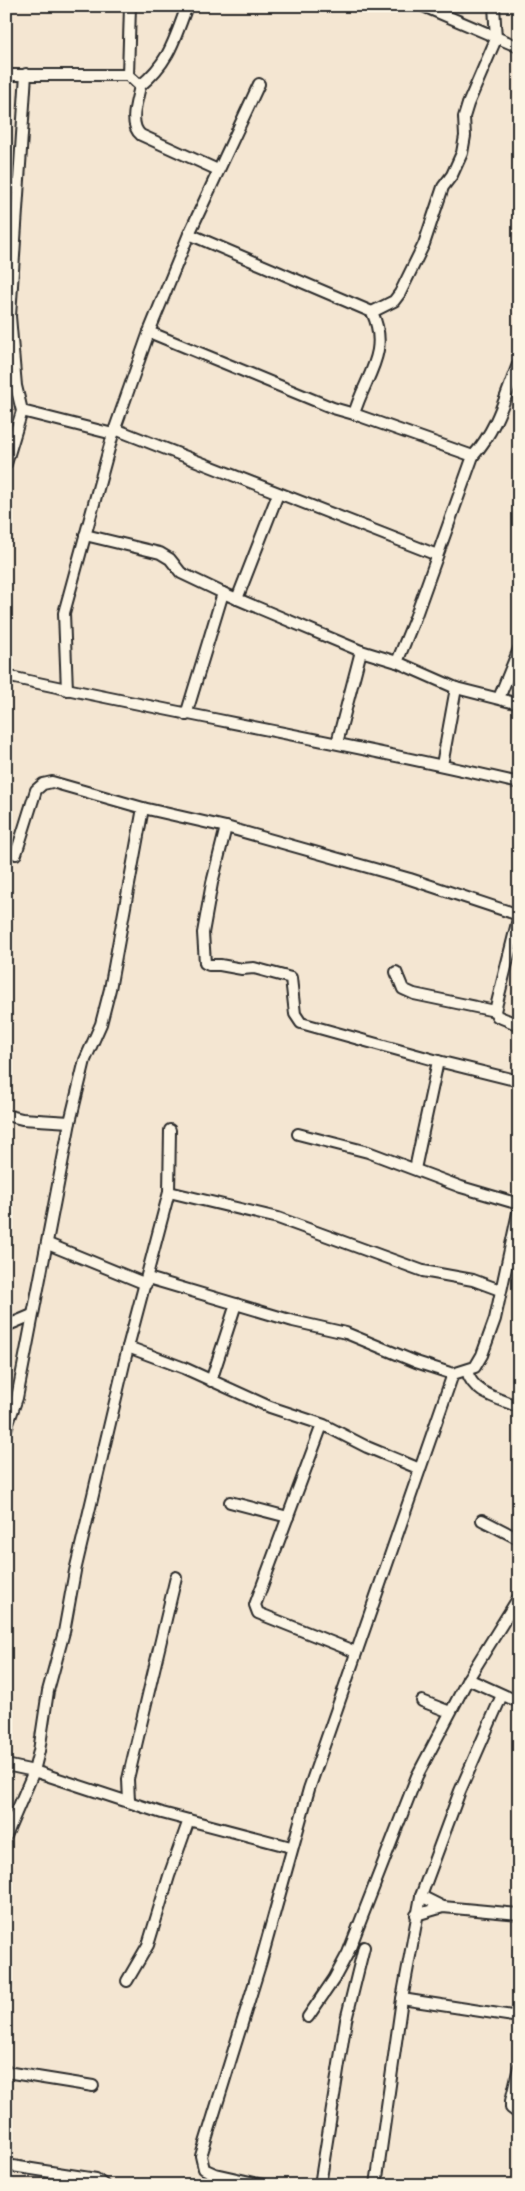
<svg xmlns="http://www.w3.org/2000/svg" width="525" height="2191" viewBox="0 0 525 2191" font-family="Delius,sans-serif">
	<rect width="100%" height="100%" fill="#f4e6d2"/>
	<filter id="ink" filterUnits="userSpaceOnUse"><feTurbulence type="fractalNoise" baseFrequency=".02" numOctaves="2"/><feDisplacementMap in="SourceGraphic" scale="10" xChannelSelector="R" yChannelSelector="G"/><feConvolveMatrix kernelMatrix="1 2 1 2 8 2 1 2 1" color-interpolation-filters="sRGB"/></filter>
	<g filter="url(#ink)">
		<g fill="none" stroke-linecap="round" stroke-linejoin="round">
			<defs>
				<g id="street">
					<path d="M 423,6 L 519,47"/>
					<path d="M 6,75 L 128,75 L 140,86 C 137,102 128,124 141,135 L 218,170"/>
					<path d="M 128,75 L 130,6"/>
					<path d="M 140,86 C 169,62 174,41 187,6"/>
					<path d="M 189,234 L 372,312 C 391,353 365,376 354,414 L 473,456 L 415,618 L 397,662"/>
					<path d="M 372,312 L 394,301 L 400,293 L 424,244 L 443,187 L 452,175 L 462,153 L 465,136 L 464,117 L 468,104 L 496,39 L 494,6"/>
					<path d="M 149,332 L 333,408 L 354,414"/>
					<path d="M 22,411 L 113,434"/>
					<path d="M 115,429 L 437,555"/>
					<path d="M 473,456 C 498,428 505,396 519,362"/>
					<path d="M 6,464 L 22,411 L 16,386 L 10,316 L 26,74"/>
					<path d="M 85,535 L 160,553 L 170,559 L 181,573 L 223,593 L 361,651 L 397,662 L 456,688 L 519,704"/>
					<path d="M 237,599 L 278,494"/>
					<path d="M 6,676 C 177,714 349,743 519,783"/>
					<path d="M 67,690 L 64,613 L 113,434 L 149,332 L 189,234 L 259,84"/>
					<path d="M 499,698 L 519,649"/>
					<path d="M 186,715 L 223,593"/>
					<path d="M 337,743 L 361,651"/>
					<path d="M 442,765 L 456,688"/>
					<path d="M 226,827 L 212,883 L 203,933 L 205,963 L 209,965 L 220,965 L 242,969 L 254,968 L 291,978 L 295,1014 L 301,1023 L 438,1061 L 519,1081"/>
					<path d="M 16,854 L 36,790 L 43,784 L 52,782 L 143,808 L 226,827 L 410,879 L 519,915"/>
					<path d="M 519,915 L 495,1011 L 497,1016 L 519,1025"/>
					<path d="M 396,972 L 403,989 L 414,994 L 495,1011"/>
					<path d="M 6,1115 L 22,1119 L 70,1122"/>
					<path d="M 298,1134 L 368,1152 L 461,1187 L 519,1204"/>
					<path d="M 415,1169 L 438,1061"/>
					<path d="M 169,1192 L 278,1218 L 423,1271 L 473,1280 L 500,1290"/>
					<path d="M 48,1244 L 146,1284"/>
					<path d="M 148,1278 L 293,1321 L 346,1333 L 416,1362 L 453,1374 L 475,1367 L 482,1355 L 495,1319 L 519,1208"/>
					<path d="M 6,1326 L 32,1315"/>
					<path d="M 128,1347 L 184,1368 L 270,1407 L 324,1425 L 367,1447 L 420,1469"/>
					<path d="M 467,1371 C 473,1394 498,1398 519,1407"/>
					<path d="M 211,1381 L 236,1304"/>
					<path d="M 322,1425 L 255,1605 L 258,1613 L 356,1652"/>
					<path d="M 6,1429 L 17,1398 L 70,1122 L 85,1060 L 101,1024 L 110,989 L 143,808"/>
					<path d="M 230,1502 L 288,1517"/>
					<path d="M 482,1520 L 519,1539"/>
					<path d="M 468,1679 L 519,1702"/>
					<path d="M 422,1701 L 450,1712"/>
					<path d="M 6,1765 L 34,1771 L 162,1813 L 291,1847"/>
					<path d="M 129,1802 L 128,1779 L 176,1577"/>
					<path d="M 6,1836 L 34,1771 L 39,1751 L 48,1691 L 64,1632 L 75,1571 L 128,1347 L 169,1192 L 170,1130"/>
					<path d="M 421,1896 L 443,1907"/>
					<path d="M 416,1915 L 443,1907 L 519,1914"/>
					<path d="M 127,1981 L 148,1945 L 169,1876 L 189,1820"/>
					<path d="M 402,1999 L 519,2017"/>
					<path d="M 308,2017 L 334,1979 L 348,1953 L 417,1776 L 468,1679 L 519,1597"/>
					<path d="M 519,2067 L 511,2101 L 511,2108 L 519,2114"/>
					<path d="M 6,2072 L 93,2086"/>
					<path d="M 6,2165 L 96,2179 L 104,2185"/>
					<path d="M 263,2185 L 215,2174 L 204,2169 L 201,2156 L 260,1965 L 309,1789 L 453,1374"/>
					<path d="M 320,2185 L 346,2020 L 364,1947"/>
					<path d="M 376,2185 L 402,1999 L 421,1896 L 460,1791 L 502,1695"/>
				</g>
			</defs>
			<!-- street casing -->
			<use href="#street" stroke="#2b2b2b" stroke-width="14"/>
			<!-- street -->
			<use href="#street" stroke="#fcf5e5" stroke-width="10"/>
		</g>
	</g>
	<!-- margin -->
	<rect width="525" height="2191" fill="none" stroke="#fcf5e5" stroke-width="25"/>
	<rect x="12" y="12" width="500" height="2166" fill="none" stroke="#2b2b2b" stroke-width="2" filter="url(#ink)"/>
</svg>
